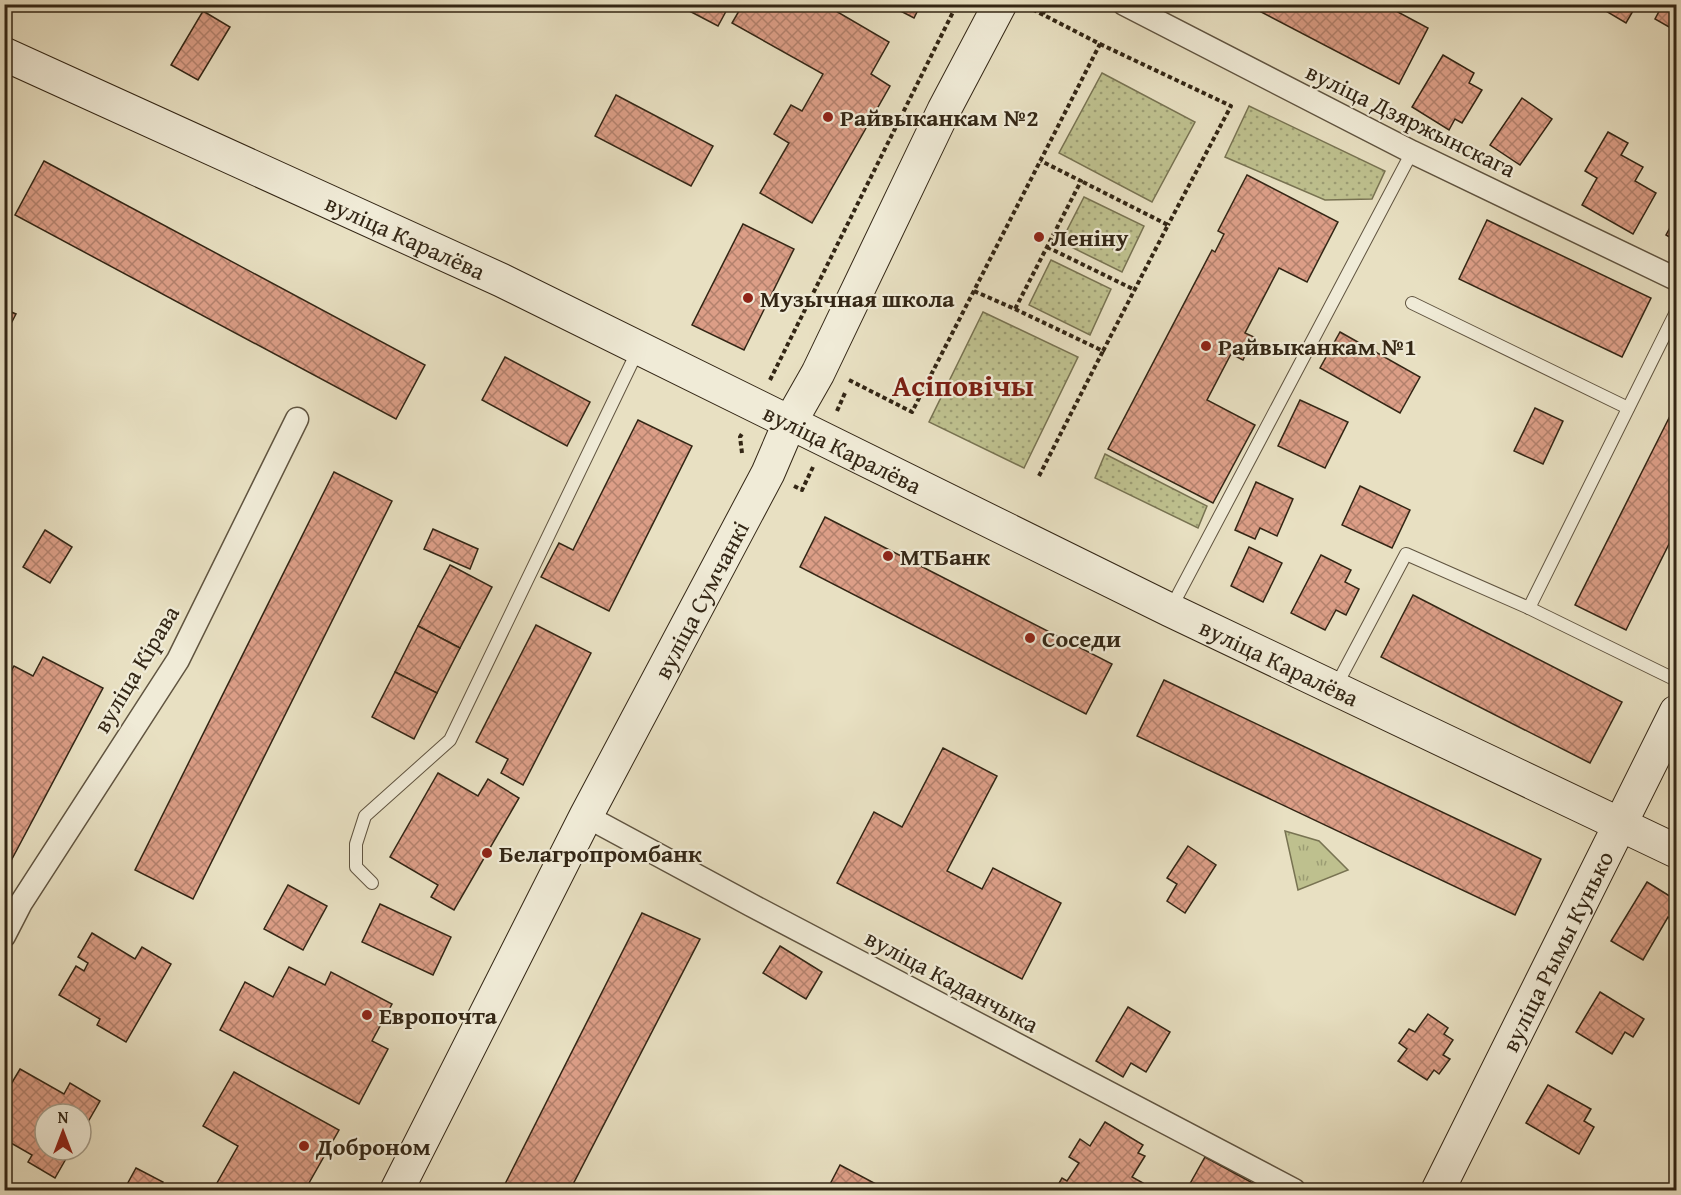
<svg xmlns="http://www.w3.org/2000/svg" width="1681" height="1195" viewBox="0 0 1681 1195" font-family="'Gentium Book Plus',serif">
	<defs>
		<pattern id="grass-dots" width="8" height="8" patternUnits="userSpaceOnUse" patternTransform="scale(1.5)"><rect width="8" height="8" fill="#bec08e"/><path d="M2 2h.1M6 6h.1" fill="none" stroke="#9b9c73" stroke-width="1.8" stroke-linecap="round"/></pattern>
		<pattern id="park-tufts" width="24" height="20" patternUnits="userSpaceOnUse" patternTransform="scale(1.5)"><rect width="24" height="20" fill="#bec08e"/><path d="M3 7l-1-3M5 7V3M7 7l1-3M15 17l-1-3M17 17v-4M19 17l1-3" fill="none" stroke="#9b9c73"/></pattern>
		<pattern id="building-cross-hatch" width="8" height="8" patternUnits="userSpaceOnUse" patternTransform="scale(1.5)"><rect width="8" height="8" fill="#dc9e87"/><path d="M0 0l8 8M0 8l8-8" fill="none" stroke="#b3816d"/></pattern>
	</defs>
	<rect width="100%" height="100%" fill="#e8e0c2"/>
	<filter id="stains"><feTurbulence type="fractalNoise" baseFrequency=".00333" numOctaves="4"/><feColorMatrix values="0 0 0 0 .2 0 0 0 0 .09 0 0 0 0 .02 0 0 0 .5 -.17"/></filter>
	<radialGradient id="worn" r=".72"><stop offset=".6" stop-color="#630" stop-opacity="0"/><stop offset="1" stop-color="#630" stop-opacity=".3"/></radialGradient>
	<!-- grass -->
	<g fill="url(#grass-dots)" stroke="#787352" stroke-width="1.5">
		<path d="M 1102,73 L 1195,122 L 1152,202 L 1059,153 Z"/>
		<path d="M 1249,106 L 1385,171 L 1372,199 L 1325,200 L 1225,157 Z"/>
		<path d="M 1084,197 L 1144,226 L 1122,272 L 1061,242 Z"/>
		<path d="M 1051,260 L 1111,289 L 1090,335 L 1029,305 Z"/>
		<path d="M 983,312 L 1078,357 L 1024,468 L 929,422 Z"/>
		<path d="M 1105,454 L 1207,506 L 1198,528 L 1095,478 Z"/>
	</g>
	<!-- park -->
	<path fill="url(#park-tufts)" stroke="#787352" stroke-width="1.5" d="M 1285,831 L 1319,841 L 1348,870 L 1298,890 Z"/>
	<!-- building -->
	<g fill="url(#building-cross-hatch)" stroke="#332615" stroke-width="1.5">
		<path d="M 676,4 L 730,4 L 718,26 Z"/>
		<path d="M 743,4 L 824,4 L 889,42 L 871,74 L 890,86 L 812,223 L 760,193 L 789,143 L 774,134 L 791,105 L 802,111 L 823,74 L 732,23 Z"/>
		<path d="M 887,4 L 921,4 L 914,18 Z"/>
		<path d="M 1246,4 L 1383,4 L 1428,28 L 1399,84 Z"/>
		<path d="M 1600,4 L 1637,4 L 1626,23 L 1599,7 Z"/>
		<path d="M 1663,4 L 1676,4 L 1676,31 L 1655,19 Z"/>
		<path d="M 203,11 L 230,27 L 198,80 L 171,65 Z"/>
		<path d="M 1443,55 L 1474,73 L 1469,83 L 1482,90 L 1462,123 L 1455,119 L 1449,130 L 1412,107 Z"/>
		<path d="M 616,95 L 713,146 L 691,186 L 595,136 Z"/>
		<path d="M 1522,98 L 1552,119 L 1520,165 L 1490,145 Z"/>
		<path d="M 1608,132 L 1628,143 L 1621,155 L 1643,167 L 1635,181 L 1656,193 L 1633,234 L 1582,205 L 1597,178 L 1585,171 Z"/>
		<path d="M 44,161 L 425,365 L 396,419 L 15,215 Z"/>
		<path d="M 1247,175 L 1338,222 L 1307,282 L 1279,268 L 1245,333 L 1254,337 L 1243,360 L 1231,354 L 1207,400 L 1255,425 L 1213,503 L 1108,449 L 1212,250 L 1215,252 L 1224,234 L 1218,231 Z"/>
		<path d="M 1676,217 L 1676,241 L 1666,235 Z"/>
		<path d="M 1487,220 L 1651,298 L 1622,357 L 1459,279 Z"/>
		<path d="M 743,224 L 794,249 L 744,350 L 692,325 Z"/>
		<path d="M 4,309 L 16,314 L 5,335 L 4,334 Z"/>
		<path d="M 1340,332 L 1420,377 L 1400,413 L 1320,368 Z"/>
		<path d="M 505,357 L 590,402 L 567,446 L 482,400 Z"/>
		<path d="M 1300,400 L 1348,422 L 1325,468 L 1278,446 Z"/>
		<path d="M 1676,404 L 1676,530 L 1626,630 L 1575,605 Z"/>
		<path d="M 1535,408 L 1563,421 L 1543,464 L 1514,451 Z"/>
		<path d="M 638,420 L 692,446 L 609,611 L 541,577 L 559,543 L 573,550 Z"/>
		<path d="M 334,472 L 392,501 L 193,899 L 135,870 Z"/>
		<path d="M 1256,482 L 1293,499 L 1277,536 L 1260,528 L 1255,539 L 1235,530 Z"/>
		<path d="M 1360,486 L 1410,510 L 1392,548 L 1342,525 Z"/>
		<path d="M 825,517 L 1112,664 L 1086,714 L 800,567 Z"/>
		<path d="M 433,529 L 478,549 L 470,569 L 424,549 Z"/>
		<path d="M 45,530 L 72,547 L 50,583 L 23,567 Z"/>
		<path d="M 1249,547 L 1282,563 L 1263,602 L 1231,586 Z"/>
		<path d="M 1321,555 L 1351,570 L 1345,582 L 1359,589 L 1346,615 L 1336,610 L 1325,630 L 1291,613 Z"/>
		<path d="M 450,565 L 492,587 L 460,648 L 418,626 Z"/>
		<path d="M 1413,595 L 1622,702 L 1590,763 L 1381,657 Z"/>
		<path d="M 536,625 L 591,653 L 523,785 L 501,773 L 508,759 L 476,742 Z"/>
		<path d="M 418,626 L 460,648 L 437,693 L 395,672 Z"/>
		<path d="M 43,657 L 103,688 L 4,874 L 4,743 L 12,728 L 4,724 L 4,684 L 14,666 L 33,676 Z"/>
		<path d="M 395,672 L 437,693 L 414,739 L 372,717 Z"/>
		<path d="M 1164,680 L 1541,859 L 1515,915 L 1137,736 Z"/>
		<path d="M 943,748 L 997,776 L 947,871 L 982,889 L 993,868 L 1061,903 L 1022,979 L 837,883 L 874,812 L 902,827 Z"/>
		<path d="M 438,773 L 478,796 L 488,779 L 519,798 L 454,910 L 431,897 L 438,885 L 390,857 Z"/>
		<path d="M 1188,846 L 1216,865 L 1185,913 L 1167,901 L 1177,884 L 1167,878 Z"/>
		<path d="M 1647,882 L 1676,900 L 1676,922 L 1668,917 L 1643,960 L 1611,941 Z"/>
		<path d="M 288,885 L 327,906 L 303,950 L 264,929 Z"/>
		<path d="M 380,904 L 451,937 L 433,975 L 362,942 Z"/>
		<path d="M 642,913 L 700,939 L 570,1190 L 502,1190 Z"/>
		<path d="M 92,933 L 135,959 L 142,947 L 171,964 L 126,1042 L 97,1025 L 100,1019 L 59,995 L 76,966 L 84,971 L 88,963 L 78,957 Z"/>
		<path d="M 780,946 L 822,972 L 806,999 L 763,973 Z"/>
		<path d="M 289,967 L 325,985 L 331,972 L 392,1004 L 372,1041 L 388,1049 L 359,1104 L 220,1030 L 245,982 L 273,997 Z"/>
		<path d="M 1600,992 L 1644,1019 L 1633,1037 L 1625,1032 L 1612,1054 L 1576,1032 Z"/>
		<path d="M 1128,1007 L 1170,1032 L 1146,1072 L 1131,1063 L 1123,1077 L 1096,1061 Z"/>
		<path d="M 1428,1014 L 1448,1028 L 1444,1034 L 1453,1040 L 1443,1055 L 1450,1059 L 1439,1074 L 1434,1070 L 1427,1080 L 1398,1061 L 1407,1049 L 1399,1043 L 1409,1029 L 1415,1032 Z"/>
		<path d="M 20,1069 L 64,1094 L 70,1083 L 100,1101 L 81,1134 L 81,1114 L 45,1114 L 45,1150 L 71,1150 L 55,1178 L 28,1162 L 32,1155 L 4,1139 L 4,1102 L 7,1099 L 4,1096 Z"/>
		<path d="M 234,1072 L 339,1130 L 305,1190 L 213,1190 L 238,1146 L 203,1126 Z"/>
		<path d="M 1548,1085 L 1591,1109 L 1584,1121 L 1594,1127 L 1579,1154 L 1526,1123 Z"/>
		<path d="M 1105,1122 L 1143,1145 L 1138,1153 L 1145,1156 L 1132,1177 L 1143,1183 L 1138,1190 L 1055,1190 L 1062,1178 L 1067,1181 L 1079,1163 L 1069,1157 L 1080,1139 L 1090,1146 Z"/>
		<path d="M 1205,1157 L 1260,1187 L 1258,1190 L 1187,1189 Z"/>
		<path d="M 840,1165 L 876,1184 L 872,1190 L 827,1190 Z"/>
		<path d="M 136,1168 L 163,1182 L 159,1190 L 124,1190 Z"/>
	</g>
	<g fill="none" stroke-linecap="round" stroke-linejoin="round">
		<defs>
			<g id="lane">
				<path d="M 1412,303 L 1628,408"/>
				<path d="M 1676,312 L 1529,608 L 1676,680"/>
				<path d="M 1170,610 L 1412,152"/>
				<path d="M 1336,686 L 1406,554 L 1529,608"/>
				<path d="M 372,883 L 356,867 L 356,844 L 365,816 L 450,740 L 638,350"/>
			</g>
			<g id="street">
				<path d="M 1124,4 L 1412,152 L 1676,279"/>
				<path d="M 586,816 L 751,905 L 1294,1190"/>
				<path d="M 4,936 L 21,903 L 178,660 L 297,419"/>
			</g>
			<g id="secondary">
				<path id="s1" d="M 4,54 L 501,280 L 1170,610 L 1676,851"/>
				<path id="s2" d="M 397,1190 L 586,816 L 768,473 L 789,424 L 818,373 L 944,110 L 1000,4"/>
				<path id="s3" d="M 1438,1190 L 1676,712"/>
			</g>
		</defs>
		<!-- lane casing -->
		<use href="#lane" stroke="#605440" stroke-width="14"/>
		<!-- street casing -->
		<use href="#street" stroke="#605440" stroke-width="25"/>
		<!-- secondary casing -->
		<use href="#secondary" stroke="#332615" stroke-width="35"/>
		<!-- path -->
		<g stroke="#332615" stroke-width="4" stroke-dasharray="4.5 3" stroke-linecap="butt">
			<path d="M 1043,14 L 1047,4"/>
			<path d="M 1100,44 L 1231,106 L 1168,225"/>
			<path d="M 1047,247 L 1135,290"/>
			<path d="M 974,291 L 1015,309 L 1081,181 L 1041,161"/>
			<path d="M 1015,309 L 1103,351 L 1168,225 L 1081,181"/>
			<path d="M 770,380 L 957,4"/>
			<path d="M 849,380 L 912,412 L 1100,44 L 1030,8"/>
			<path d="M 837,411 L 845,393"/>
			<path d="M 742,453 L 740,437 L 743,432"/>
			<path d="M 1039,476 L 1103,351"/>
			<path d="M 794,486 L 802,490 L 813,467"/>
		</g>
		<!-- lane -->
		<use href="#lane" stroke="#f0ebd7" stroke-width="12"/>
		<!-- street -->
		<use href="#street" stroke="#f0ebd7" stroke-width="22"/>
		<!-- secondary -->
		<use href="#secondary" stroke="#f0ebd7" stroke-width="33"/>
	</g>
	<!-- markers -->
	<g fill="#8f2418" stroke="#f0ebd7" stroke-width="2">
		<circle cx="828" cy="117" r="6"/>
		<circle cx="1039" cy="237" r="6"/>
		<circle cx="748" cy="298" r="6"/>
		<circle cx="1206" cy="346" r="6"/>
		<circle cx="888" cy="556" r="6"/>
		<circle cx="1030" cy="638" r="6"/>
		<circle cx="487" cy="853" r="6"/>
		<circle cx="367" cy="1015" r="6"/>
		<circle cx="304" cy="1146" r="6"/>
	</g>
	<g text-anchor="middle" dominant-baseline="central" stroke-width="4.5" stroke-linejoin="round" paint-order="stroke">
		<!-- poi labels -->
		<g font-size="24" font-weight="bold" fill="#332615" stroke="#f0ebd7" text-anchor="start">
			<text x="840" y="117">Райвыканкам №2</text>
			<text x="1051" y="237">Леніну</text>
			<text x="760" y="298">Музычная школа</text>
			<text x="1218" y="346">Райвыканкам №1</text>
			<text x="900" y="556">МТБанк</text>
			<text x="1042" y="638">Соседи</text>
			<text x="499" y="853">Белагропромбанк</text>
			<text x="379" y="1015">Европочта</text>
			<text x="316" y="1146">Доброном</text>
		</g>
		<!-- street labels -->
		<g font-size="24" fill="#332615" stroke="#f0ebd7">
			<text transform="translate(1411 120) rotate(26)">вуліца Дзяржынскага</text>
			<text stroke="none"><textPath href="#s1" startOffset="441">вуліца Каралёва</textPath></text>
			<text stroke="none"><textPath href="#s1" startOffset="927">вуліца Каралёва</textPath></text>
			<text stroke="none"><textPath href="#s2" startOffset="664">вуліца Сумчанкі</textPath></text>
			<text stroke="none"><textPath href="#s1" startOffset="1413">вуліца Каралёва</textPath></text>
			<text transform="translate(136 669) rotate(-59)">вуліца Кірава</text>
			<text stroke="none"><textPath href="#s3" startOffset="267">вуліца Рымы Кунько</textPath></text>
			<text transform="translate(952 981) rotate(28)">вуліца Каданчыка</text>
		</g>
		<!-- district labels -->
		<g font-size="30" font-weight="bold" fill="#7a1f14" stroke="#f0ebd7">
			<text x="963" y="385">Асіповічы</text>
		</g>
	</g>
	<!-- margin -->
	<rect width="1681" height="1195" fill="none" stroke="#e8e0c2" stroke-width="24"/>
	<rect x="6" y="6" width="1669" height="1183" fill="none" stroke="#332615" stroke-width="3"/>
	<rect x="12" y="12" width="1657" height="1171" fill="none" stroke="#332615" stroke-width="1.5"/>
	<!-- north arrow -->
	<g transform="translate(63 1132)"><circle r="28" fill="#f0ebd7" stroke="#a49c89" stroke-width="1.5"/>
	<path d="M0-4.5L10 22L0 15L-10 22Z" fill="#8f2418"/>
	<text y="-9" font-size="16" font-weight="bold" text-anchor="middle" fill="#332615">N</text>
	</g>
	<rect width="100%" height="100%" filter="url(#stains)"/>
	<rect width="100%" height="100%" fill="url(#worn)"/>
</svg>
